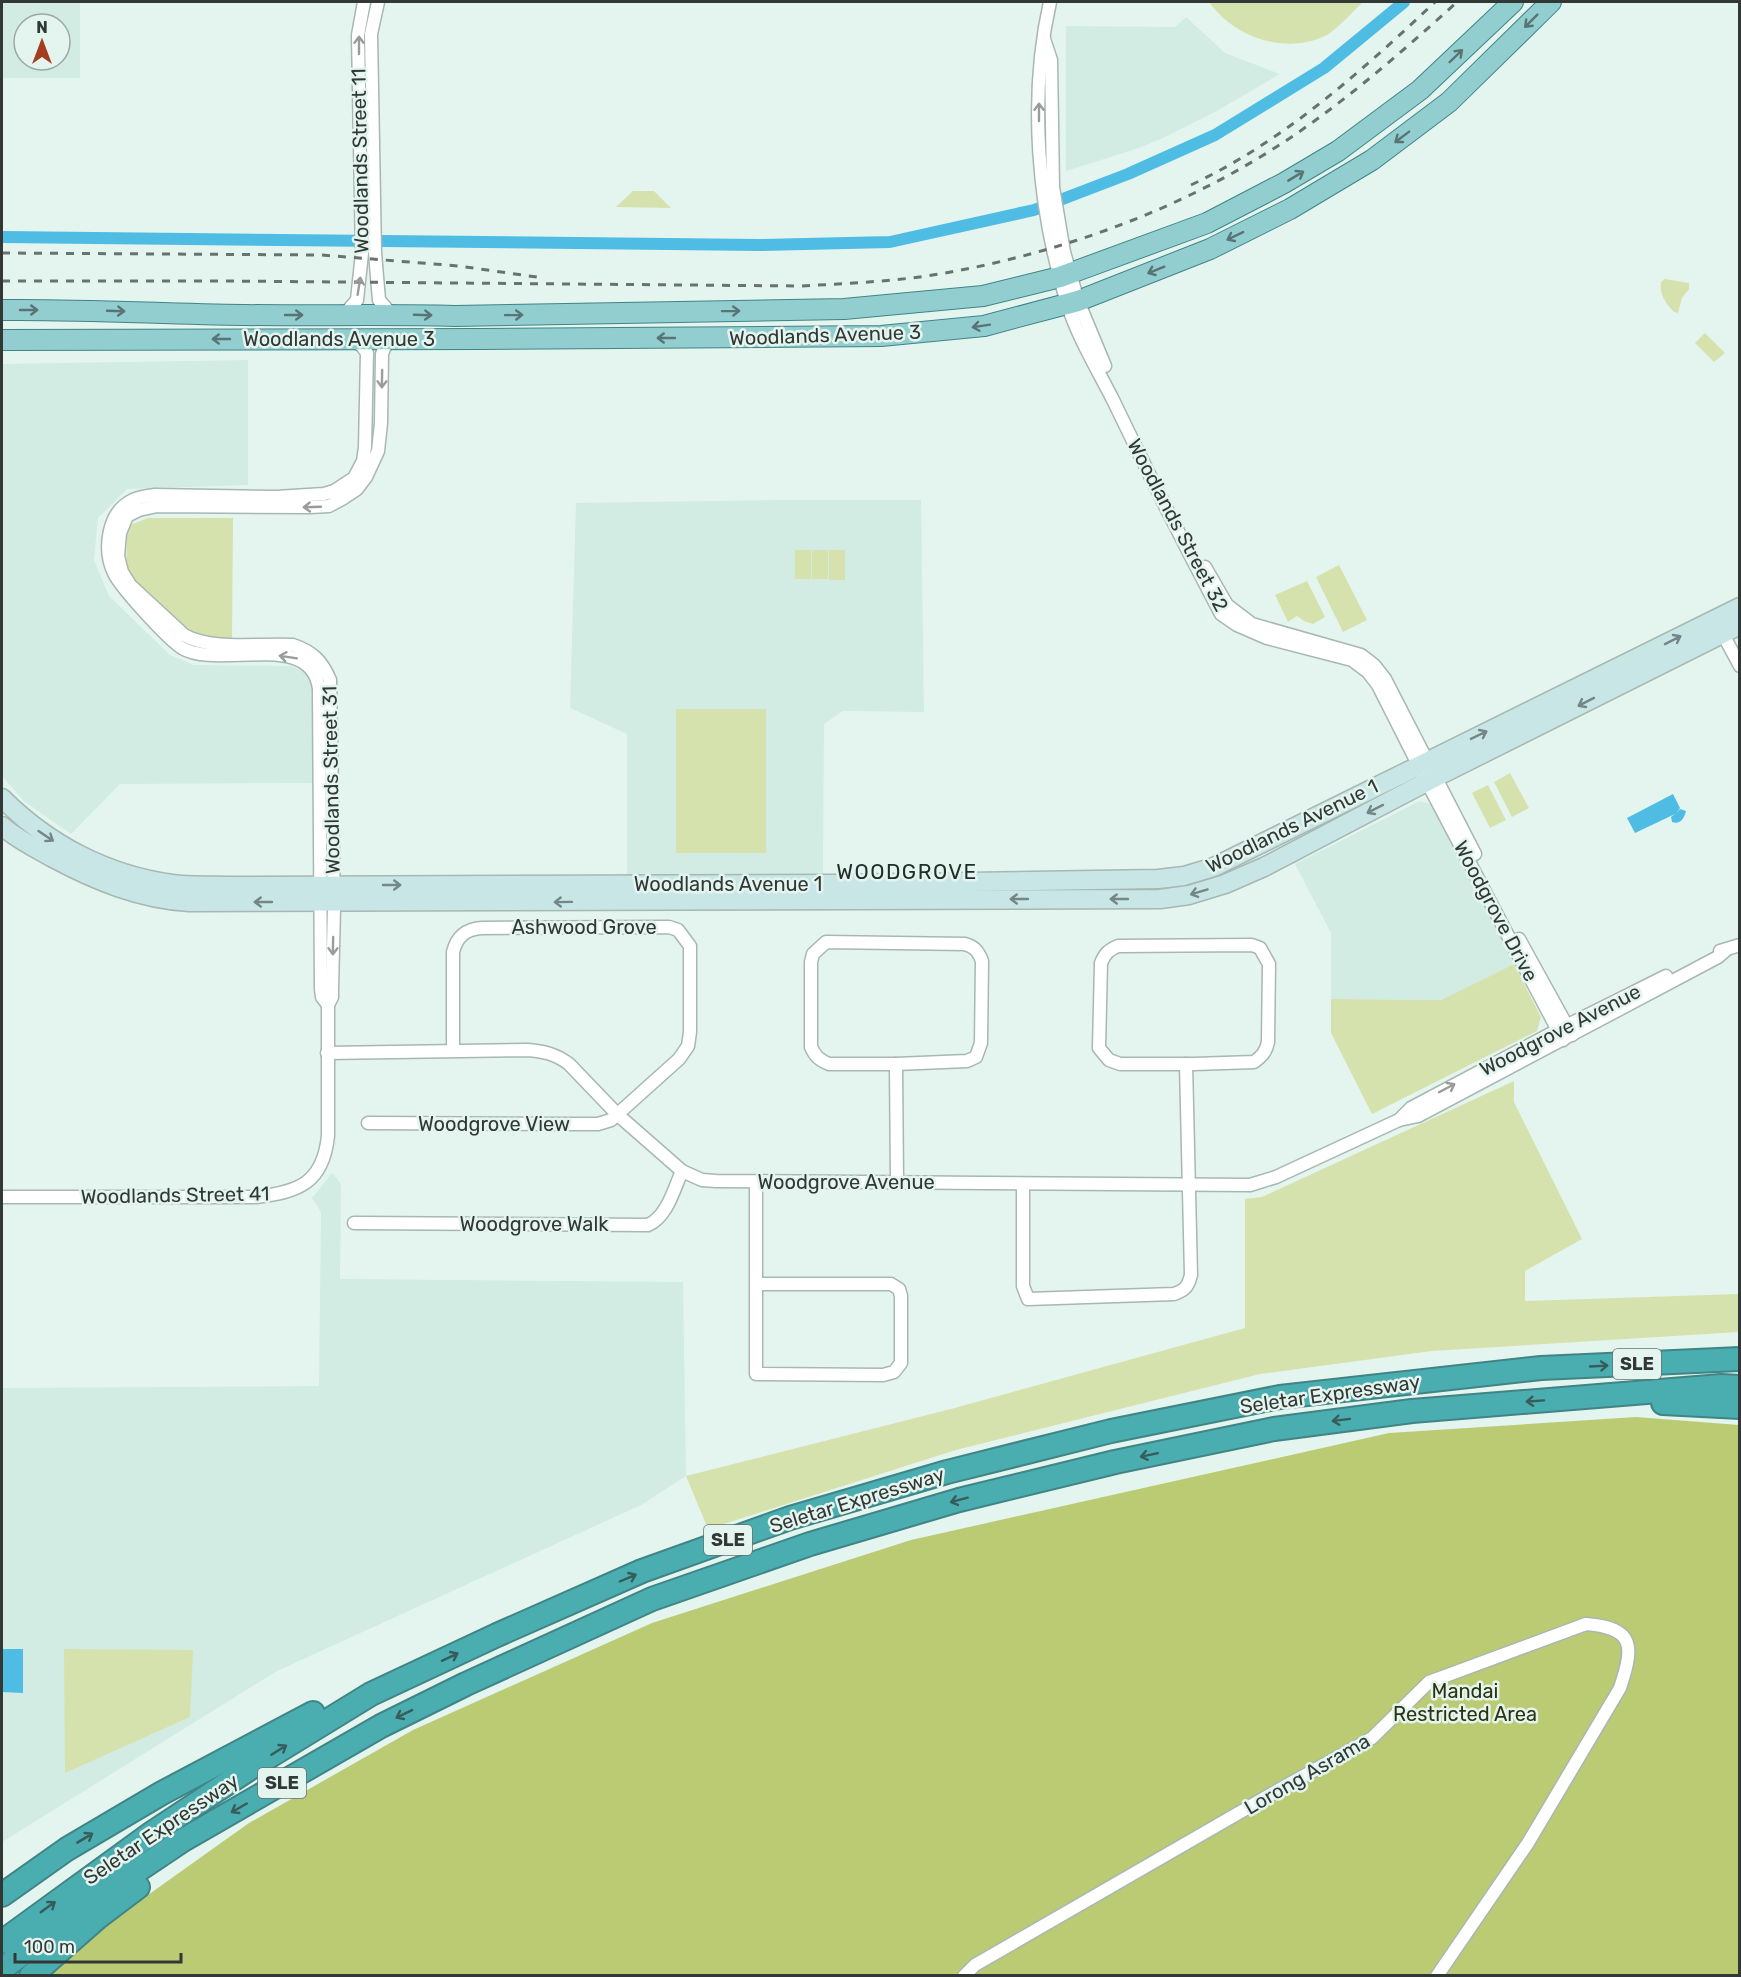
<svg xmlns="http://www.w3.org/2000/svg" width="1741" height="1977" viewBox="0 0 1741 1977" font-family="Rubik,sans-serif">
	<rect width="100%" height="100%" fill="#e4f5ef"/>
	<!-- built -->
	<g fill="#d2ece3" fill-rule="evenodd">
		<path d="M 2,2 L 80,2 L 80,78 L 2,78 ZM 24,24 L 60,24 L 60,60 L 24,60 Z"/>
		<path d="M 1186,17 L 1225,53 L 1280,74 L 1215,112 L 1163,138 L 1136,149 L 1066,171 L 1066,26 L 1175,27 Z"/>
		<path d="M 248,360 L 248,485 L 127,489 L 98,518 L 94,560 L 109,596 L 170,655 L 194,665 L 292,666 L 306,673 L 313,687 L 313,783 L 120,784 L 71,834 L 25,802 L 2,776 L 2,364 Z"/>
		<path d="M 775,500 L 921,500 L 924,712 L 843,711 L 824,724 L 823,875 L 627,875 L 627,734 L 570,708 L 576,503 Z"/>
		<path d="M 1420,801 L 1433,805 L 1514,964 L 1441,1000 L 1331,999 L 1331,933 L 1295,864 Z"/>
		<path d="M 332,1173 L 341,1184 L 340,1279 L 683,1282 L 686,1476 L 641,1505 L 277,1671 L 2,1842 L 2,1388 L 319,1386 L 321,1212 L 312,1198 Z"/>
	</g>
	<!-- green -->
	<g fill="#d6e2ad">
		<path d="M 1209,2 L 1363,2 C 1353,11 1337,30 1325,36 C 1284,55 1234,37 1209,2 Z"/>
		<path d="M 633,191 L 654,191 L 671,208 L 616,207 Z"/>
		<path d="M 1665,279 L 1689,283 L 1689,289 L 1682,298 L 1678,313 L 1674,312 C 1666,304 1659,294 1661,282 Z"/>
		<path d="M 1705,333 L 1725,353 L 1714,362 L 1695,343 Z"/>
		<path d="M 148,518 L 233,518 L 232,639 L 203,639 L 191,636 L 126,573 L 127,533 L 130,525 Z"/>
		<rect x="795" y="550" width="16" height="29"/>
		<rect x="812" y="550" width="16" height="29"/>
		<rect x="829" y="550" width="16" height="30"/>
		<path d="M 1339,565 L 1367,620 L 1343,632 L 1316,577 Z"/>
		<path d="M 1307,581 L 1325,617 L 1313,624 L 1304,621 L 1297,616 L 1288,622 L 1275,595 Z"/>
		<rect x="676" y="709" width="90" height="144"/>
		<path d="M 1510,773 L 1529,808 L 1512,817 L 1494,782 Z"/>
		<path d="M 1488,785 L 1506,820 L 1490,828 L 1472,793 Z"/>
		<path d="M 1514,964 L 1541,1017 L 1537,1031 L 1372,1114 L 1331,1033 L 1331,999 L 1441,1000 Z"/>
		<path d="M 1514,1081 L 1514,1102 L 1582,1239 L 1525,1271 L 1525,1301 L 1739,1294 L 1739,1332 L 1432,1351 L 1260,1374 L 956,1450 L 708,1529 L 686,1476 L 951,1409 L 1245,1328 L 1245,1199 L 1262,1197 Z"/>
		<path d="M 64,1649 L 193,1650 L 190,1717 L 65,1773 Z"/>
	</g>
	<!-- forest -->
	<path fill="#bbcb74" d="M 1636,1417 L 1739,1425 L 1739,1975 L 49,1976 L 68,1952 L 249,1823 L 413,1730 L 652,1623 L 911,1540 L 1389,1433 Z"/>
	<!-- water -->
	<g fill="#4fbce4">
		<path d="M 1673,794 L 1680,808 L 1676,814 L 1680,809 L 1686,811 C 1684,819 1680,825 1672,822 L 1671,817 L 1675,814 L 1635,833 L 1627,818 Z"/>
		<path d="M 2,1649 L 23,1649 L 23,1693 L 2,1692 Z"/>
	</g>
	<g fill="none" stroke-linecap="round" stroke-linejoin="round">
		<!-- canal -->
		<path stroke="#4fbce4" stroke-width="12" d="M 2,237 L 759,245 L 890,242 L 1034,210 L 1128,174 L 1215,135 L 1324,68 L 1404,2"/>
		<defs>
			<g id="street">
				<path d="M 378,2 L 371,34 L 375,253 L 379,300 L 391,314"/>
				<path d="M 1050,2 C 1028,99 1038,208 1067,303 C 1078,338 1098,370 1114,402 C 1148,473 1184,544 1221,614 L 1237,625 L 1267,638 L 1352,660 L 1368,672 L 1378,685 L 1427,782 L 1563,1040"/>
				<path d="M 1044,39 L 1051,60 L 1053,187 L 1064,252 L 1078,301 L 1105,366"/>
				<path d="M 344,315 L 357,300 L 362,253 L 358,35 L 364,2"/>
				<path d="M 1205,567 L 1227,605 L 1252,624 L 1361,655 L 1374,665 L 1385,679 L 1475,854"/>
				<path d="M 1719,627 L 1740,666"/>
				<path d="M 1519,939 L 1572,1035"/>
				<path d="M 826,942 L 965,944 C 975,947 978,951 982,961 L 981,1043 L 976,1057 L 967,1061 L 896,1064 L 829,1064 C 819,1060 815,1056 811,1047 L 811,962 L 813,954 Z"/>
				<path d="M 1252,945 L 1260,948 L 1269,964 L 1268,1042 C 1266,1052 1262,1056 1254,1062 L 1194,1064 L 1120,1064 L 1109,1060 L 1099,1048 L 1101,963 C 1105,953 1109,950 1118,946 Z"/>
				<path d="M 1720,951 L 1740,945"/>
				<path d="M 328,1005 L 322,997 L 321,989 L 319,689 C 312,629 219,670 182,648 C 168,639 121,588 114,573 C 103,550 107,512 133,500 C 140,497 147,496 155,495 L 276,497 L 324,494 L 334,491 L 354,478 L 363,461 L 365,447 L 367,353 L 362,346 L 353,340"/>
				<path d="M 327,1053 L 527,1050 C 543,1051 556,1054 569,1064 L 618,1115 L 682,1171 L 702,1180 L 716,1181 L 1250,1185 L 1276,1177 L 1399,1120 L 1418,1116 L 1718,957 L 1726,950"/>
				<path d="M 896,1064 L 897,1183"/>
				<path d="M 1399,1120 L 1411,1108 L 1558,1030 L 1666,976"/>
				<path d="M 368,1123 L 573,1124 L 598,1124 L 611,1120 L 679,1059 L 688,1046 L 690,1032 L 690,946 L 678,930 L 669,927 L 482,928 C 466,929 457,936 453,952 L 453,1050"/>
				<path d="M 756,1182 L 756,1374 L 883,1375 L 894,1372 L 901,1363 L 901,1296 L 899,1289 L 891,1284 L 756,1284"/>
				<path d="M 1023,1184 L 1023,1286 L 1028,1299 L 1174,1294 C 1185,1290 1188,1287 1191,1275 L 1186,1064"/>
				<path d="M 2,1197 L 256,1197 C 299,1192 323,1183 328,1136 L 328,1005 L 332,997 L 332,989 L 334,908 L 330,680 C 322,661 313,652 293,645 C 260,643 212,651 184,635 L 130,585 L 122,572 L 118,556 L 120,533 L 127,516 L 139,510 L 157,506 L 310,507 L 329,506 L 342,499 L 357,489 L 366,477 L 378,451 L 381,423 L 382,354 L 385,346 L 393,340"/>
				<path d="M 354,1223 L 648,1225 C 667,1217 674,1189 682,1171"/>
				<path d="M 964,1976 L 975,1965 L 1282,1788 L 1372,1738 L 1429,1682 L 1586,1624 C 1635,1628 1634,1646 1620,1688 L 1528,1843 L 1437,1976"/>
			</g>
			<g id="secondary">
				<path d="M 2,798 C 48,844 106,875 172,884 C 192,887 212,885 232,886 L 833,884 L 1158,879 L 1184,876 L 1214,867 L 1740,607"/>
				<path d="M 2,826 C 17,839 35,848 53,858 C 96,881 140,899 189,902 L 1160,899 L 1189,895 L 1225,884 L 1264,867 L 1436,777 L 1740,625"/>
			</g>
			<g id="primary">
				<path d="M 2,310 C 83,309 163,314 244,315 C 315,316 385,314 455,316 L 844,309 L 983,296 L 1060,277 L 1207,223 L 1284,183 L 1338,151 L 1420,90 L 1513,2"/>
				<path d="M 2,340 L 481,339 L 881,336 L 984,326 L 1078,301 L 1210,249 L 1290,209 L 1372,160 L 1449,102 L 1551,2"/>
			</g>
			<g id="highway">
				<path d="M 1663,1403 L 1740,1407"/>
				<path d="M 2,1895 L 67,1849 L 162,1793 L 313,1713"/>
				<path d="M 2,1942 L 152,1833 L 252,1767 L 371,1694 L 497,1635 L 642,1571 L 790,1518 L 947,1472 L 1111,1431 L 1280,1397 L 1541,1368 L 1740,1359"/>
				<path d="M 2,1969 L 101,1895 L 183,1840 L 381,1726 L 466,1684 L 652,1599 L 810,1544 L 959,1500 L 1115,1462 L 1274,1429 L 1412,1411 L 1721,1386 L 1740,1387"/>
				<path d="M 31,1976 L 97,1918 L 138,1887"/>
			</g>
		</defs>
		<!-- street casing -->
		<use href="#street" stroke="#a7b7b1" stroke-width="15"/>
		<!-- secondary casing -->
		<use href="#secondary" stroke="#a7b7b1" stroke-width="21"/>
		<!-- primary casing -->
		<use href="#primary" stroke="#418485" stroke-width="22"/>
		<!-- highway casing -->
		<use href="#highway" stroke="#418485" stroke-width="26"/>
		<!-- street -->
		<use href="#street" stroke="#fff" stroke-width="12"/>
		<!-- secondary -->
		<use href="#secondary" stroke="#c9e6e7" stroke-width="18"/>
		<!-- primary -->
		<use href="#primary" stroke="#92ced0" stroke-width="20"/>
		<!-- highway -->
		<use href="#highway" stroke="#4aadb0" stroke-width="22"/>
		<!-- rail -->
		<g stroke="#68726e" stroke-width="3" stroke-dasharray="8 8" stroke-linecap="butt">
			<path d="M 1191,185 C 1284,141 1362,71 1435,2"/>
			<path d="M 2,253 L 322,255 L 459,266 L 543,278"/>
			<path d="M 2,281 L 224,281 L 802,286 C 854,283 906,281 956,271 C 1072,249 1185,207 1284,142 C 1346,101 1402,52 1457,2"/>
		</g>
	</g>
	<!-- one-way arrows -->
	<defs><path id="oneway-shaft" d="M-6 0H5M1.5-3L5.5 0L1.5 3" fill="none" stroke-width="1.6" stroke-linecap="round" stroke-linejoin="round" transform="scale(1.5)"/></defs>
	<g stroke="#587474">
		<use href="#oneway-shaft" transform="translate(1531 21) rotate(135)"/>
		<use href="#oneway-shaft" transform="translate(1456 56) rotate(-44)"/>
		<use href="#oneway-shaft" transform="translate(1402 137) rotate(143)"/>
		<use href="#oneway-shaft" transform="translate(1296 176) rotate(-31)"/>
		<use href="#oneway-shaft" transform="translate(1235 236) rotate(154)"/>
		<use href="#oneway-shaft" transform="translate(1156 270) rotate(158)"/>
		<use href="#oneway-shaft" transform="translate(29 310)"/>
		<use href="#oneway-shaft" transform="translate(116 311) rotate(2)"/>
		<use href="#oneway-shaft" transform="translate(731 311) rotate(-1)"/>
		<use href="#oneway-shaft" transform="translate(294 315)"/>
		<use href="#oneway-shaft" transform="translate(423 315) rotate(2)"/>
		<use href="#oneway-shaft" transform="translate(514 315) rotate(-1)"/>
		<use href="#oneway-shaft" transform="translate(981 326) rotate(171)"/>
		<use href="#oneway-shaft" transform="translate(666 338) rotate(180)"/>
		<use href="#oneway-shaft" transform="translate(221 339) rotate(180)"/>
	</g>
	<g stroke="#989c9a">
		<use href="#oneway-shaft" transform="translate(359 45) rotate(-90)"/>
		<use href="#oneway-shaft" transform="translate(1039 112) rotate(-90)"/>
		<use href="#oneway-shaft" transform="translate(359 286) rotate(-81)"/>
		<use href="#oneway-shaft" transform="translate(382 379) rotate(91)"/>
		<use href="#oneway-shaft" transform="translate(312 507) rotate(178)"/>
		<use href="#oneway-shaft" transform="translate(288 657) rotate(-171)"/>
		<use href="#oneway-shaft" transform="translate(333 946) rotate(91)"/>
		<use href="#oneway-shaft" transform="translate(1447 1088) rotate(-28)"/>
	</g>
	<g stroke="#758686">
		<use href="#oneway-shaft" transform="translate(1673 640) rotate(-27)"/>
		<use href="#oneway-shaft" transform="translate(1586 702) rotate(153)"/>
		<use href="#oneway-shaft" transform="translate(1479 735) rotate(-26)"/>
		<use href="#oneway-shaft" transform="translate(1375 809) rotate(153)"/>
		<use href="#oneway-shaft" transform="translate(46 836) rotate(34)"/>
		<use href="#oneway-shaft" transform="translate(392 885)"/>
		<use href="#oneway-shaft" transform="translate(1199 892) rotate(163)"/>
		<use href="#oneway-shaft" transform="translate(1019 899) rotate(180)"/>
		<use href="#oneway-shaft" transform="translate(1119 899) rotate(180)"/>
		<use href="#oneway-shaft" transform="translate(263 902) rotate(-180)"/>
		<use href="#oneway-shaft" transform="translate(563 902) rotate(179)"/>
	</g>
	<g stroke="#385b5b">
		<use href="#oneway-shaft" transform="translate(1599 1366) rotate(-3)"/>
		<use href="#oneway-shaft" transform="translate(1535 1401) rotate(176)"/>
		<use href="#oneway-shaft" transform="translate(1341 1420) rotate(173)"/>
		<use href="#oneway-shaft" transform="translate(1149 1455) rotate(168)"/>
		<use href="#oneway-shaft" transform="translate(959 1500) rotate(165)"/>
		<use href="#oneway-shaft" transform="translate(628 1578) rotate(-23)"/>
		<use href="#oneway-shaft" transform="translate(450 1657) rotate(-25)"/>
		<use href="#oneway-shaft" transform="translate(404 1714) rotate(154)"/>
		<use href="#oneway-shaft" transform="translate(279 1750) rotate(-32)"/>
		<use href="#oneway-shaft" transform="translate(239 1808) rotate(150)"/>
		<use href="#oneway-shaft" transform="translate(85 1838) rotate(-31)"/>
		<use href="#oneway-shaft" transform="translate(48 1907) rotate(-36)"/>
	</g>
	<g text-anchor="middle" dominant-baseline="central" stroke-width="5" stroke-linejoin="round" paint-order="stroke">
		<!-- shield labels -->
		<g fill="#e4f5ef" stroke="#67716e" stroke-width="1.5">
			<rect x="1613" y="1349" width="48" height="30" rx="4.5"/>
			<rect x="704" y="1525" width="48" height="30" rx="4.5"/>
			<rect x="258" y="1768" width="48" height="30" rx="4.5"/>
		</g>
		<g font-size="18" font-weight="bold" fill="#313836">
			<text x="1637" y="1364">SLE</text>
			<text x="728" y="1540">SLE</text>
			<text x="282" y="1783">SLE</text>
		</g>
		<!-- street labels -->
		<g font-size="20" fill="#313836" stroke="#e4f5ef">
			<text transform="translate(360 161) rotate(-91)">Woodlands Street 11</text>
			<text transform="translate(825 335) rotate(-2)">Woodlands Avenue 3</text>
			<text x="339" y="339">Woodlands Avenue 3</text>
			<text transform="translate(1178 525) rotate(62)">Woodlands Street 32</text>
			<text transform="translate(331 780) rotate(-91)">Woodlands Street 31</text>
			<text transform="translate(1292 826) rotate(-26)">Woodlands Avenue 1</text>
			<text x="728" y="884">Woodlands Avenue 1</text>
			<text transform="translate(1496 911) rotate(62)">Woodgrove Drive</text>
			<text x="584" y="927">Ashwood Grove</text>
			<text transform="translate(1560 1030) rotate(-27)">Woodgrove Avenue</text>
			<text x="494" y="1124">Woodgrove View</text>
			<text x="846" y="1182">Woodgrove Avenue</text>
			<text transform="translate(175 1195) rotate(-1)">Woodlands Street 41</text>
			<text x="534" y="1224">Woodgrove Walk</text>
			<text transform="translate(1330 1394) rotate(-8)">Seletar Expressway</text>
			<text transform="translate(857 1500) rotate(-17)">Seletar Expressway</text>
			<text transform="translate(1307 1774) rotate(-30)">Lorong Asrama</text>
			<text transform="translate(161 1829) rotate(-34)">Seletar Expressway</text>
		</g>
		<!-- park labels -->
		<g font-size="20" fill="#2d330e" stroke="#e4f5ef">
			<text x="1465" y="1691">Mandai<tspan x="1465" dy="23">Restricted Area</tspan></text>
		</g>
		<!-- neighbourhood labels -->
		<g font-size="21" letter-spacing="1.5" fill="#202e29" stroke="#e4f5ef">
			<text x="907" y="871">WOODGROVE</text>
		</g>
	</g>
	<!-- border -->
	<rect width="1741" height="1977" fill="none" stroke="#313836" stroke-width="6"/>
	<!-- north arrow -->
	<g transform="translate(42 42)"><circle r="28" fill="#e4f5ef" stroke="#9ca9a5" stroke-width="1.5"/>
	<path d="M0-4.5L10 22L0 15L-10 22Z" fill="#a53d1e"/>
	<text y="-9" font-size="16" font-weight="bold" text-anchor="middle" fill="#313836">N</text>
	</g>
	<!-- scale -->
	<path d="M15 1953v9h166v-9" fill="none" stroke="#313836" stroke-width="3"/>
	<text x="24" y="1953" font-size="18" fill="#313836" stroke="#e4f5ef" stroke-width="4.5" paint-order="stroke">100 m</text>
</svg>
